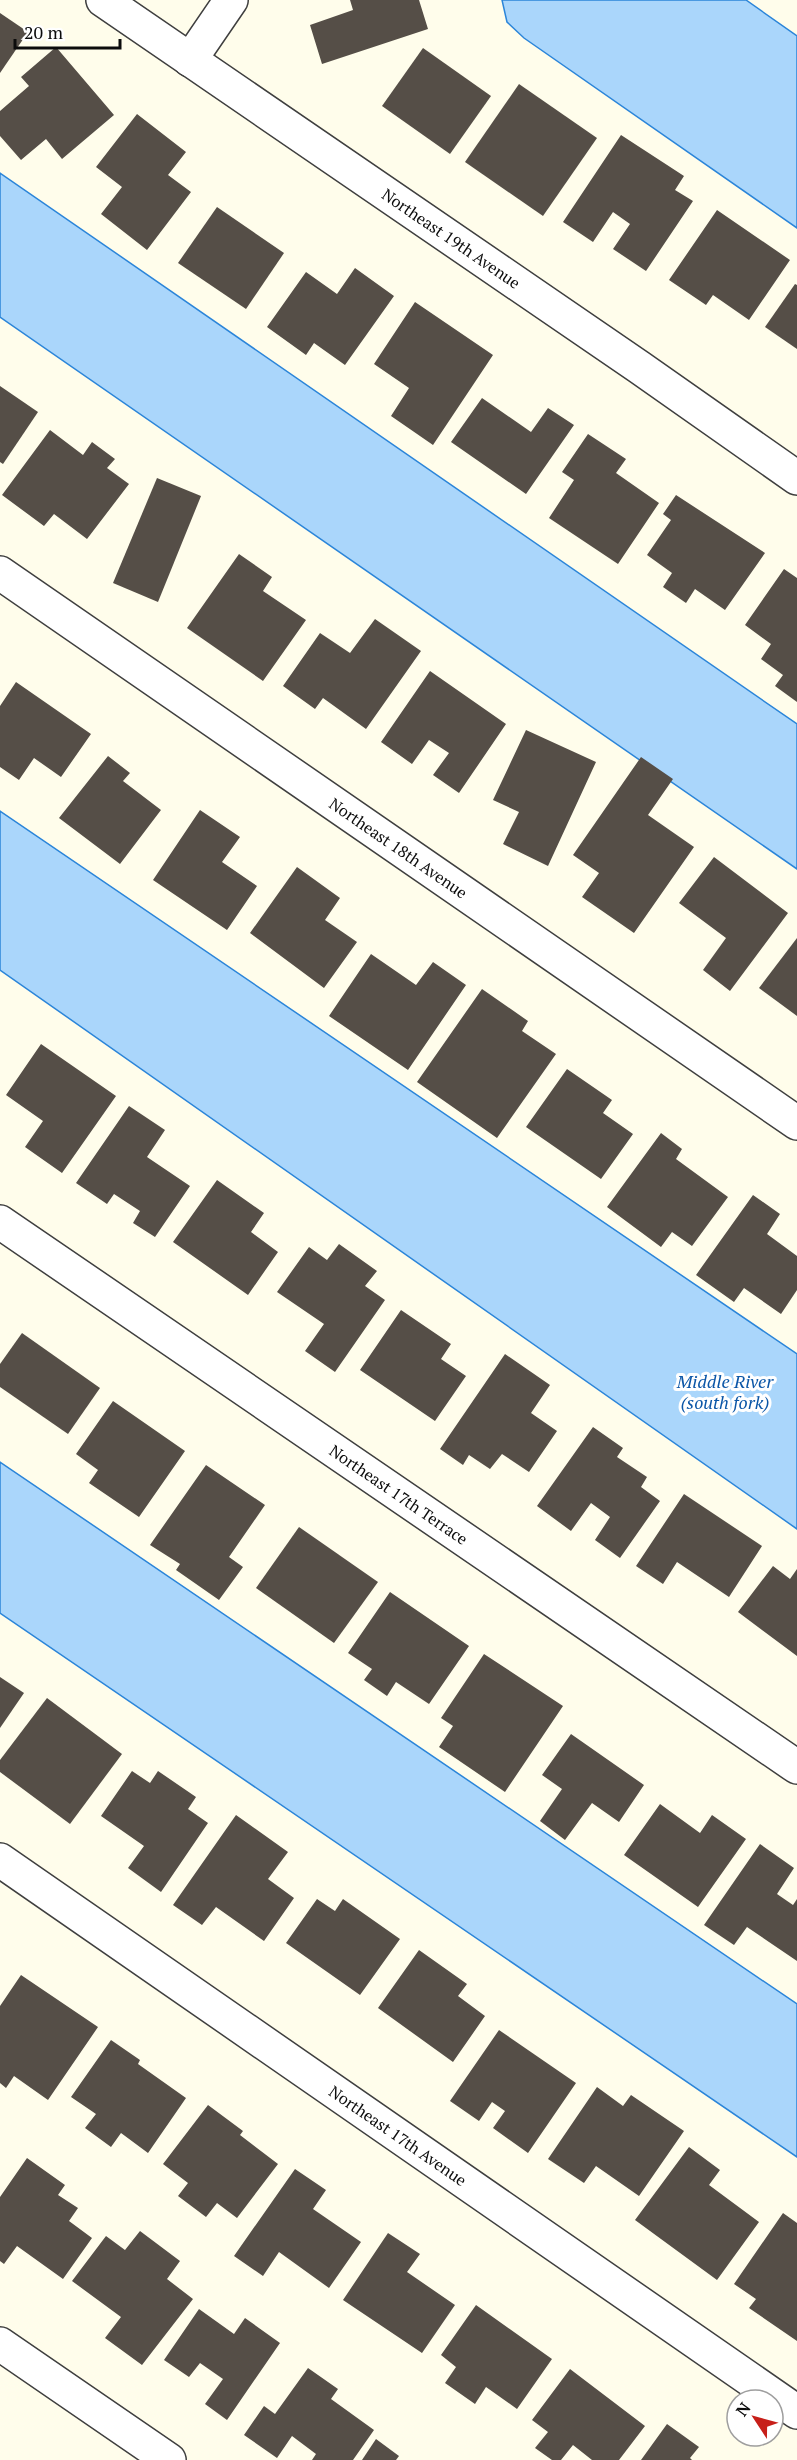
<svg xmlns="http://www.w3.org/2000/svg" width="797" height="2460" viewBox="0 0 797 2460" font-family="'PT Serif',serif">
	<rect width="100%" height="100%" fill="#fffdeb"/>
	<!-- water -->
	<g fill="#aad6fb" stroke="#2b85d9" stroke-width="1.5">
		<path d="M 502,0 L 746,0 L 797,36 L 797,228 L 524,38 L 507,22 Z"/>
		<path d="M 0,173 L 797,724 L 797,869 L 0,317 Z"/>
		<path d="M 0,811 L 797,1354 L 797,1529 L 0,970 Z"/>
		<path d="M 0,1462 L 797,2004 L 797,2157 L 0,1613 Z"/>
	</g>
	<!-- building -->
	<g fill="#554e47">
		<path d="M 350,0 L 419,0 L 428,29 L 322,64 L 310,25 L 353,10 Z"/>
		<path d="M 0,13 L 28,32 L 0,73 Z"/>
		<path d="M 56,47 L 114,115 L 62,159 L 46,139 L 21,160 L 0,136 L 0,111 L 29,86 L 21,77 Z"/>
		<path d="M 423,48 L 491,96 L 450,154 L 382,106 Z"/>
		<path d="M 519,84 L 597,138 L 543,216 L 465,162 Z"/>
		<path d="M 137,114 L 186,152 L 168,175 L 191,192 L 147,250 L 101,214 L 122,187 L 96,167 Z"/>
		<path d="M 621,135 L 684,176 L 675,190 L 693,201 L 646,271 L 613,249 L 630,224 L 613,212 L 593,242 L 563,222 Z"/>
		<path d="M 217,207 L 284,253 L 246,309 L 178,263 Z"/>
		<path d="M 717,210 L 790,260 L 749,320 L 713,295 L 706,305 L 669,280 Z"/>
		<path d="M 355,268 L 394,296 L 345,365 L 314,343 L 306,355 L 267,327 L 306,272 L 337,294 Z"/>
		<path d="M 795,284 L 797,285 L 797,349 L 765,327 Z"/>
		<path d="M 415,302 L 493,355 L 433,445 L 391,416 L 409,388 L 374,364 Z"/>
		<path d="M 0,386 L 38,412 L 3,464 L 0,462 Z"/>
		<path d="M 482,398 L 531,432 L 548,408 L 574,425 L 526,494 L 451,442 Z"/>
		<path d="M 50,430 L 83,455 L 92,442 L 115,459 L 107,468 L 129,484 L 87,539 L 54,514 L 44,526 L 2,495 Z"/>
		<path d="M 588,434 L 626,459 L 616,473 L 659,503 L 618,564 L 549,518 L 574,480 L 562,472 Z"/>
		<path d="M 157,478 L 201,496 L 158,602 L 113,583 Z"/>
		<path d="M 676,495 L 765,553 L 725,610 L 695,589 L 686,603 L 663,587 L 672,573 L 647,555 L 671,520 L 663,514 Z"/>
		<path d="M 239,554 L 272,577 L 263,591 L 306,620 L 263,681 L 187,628 Z"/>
		<path d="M 784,569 L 797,578 L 797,702 L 775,686 L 783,675 L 761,659 L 771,644 L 745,625 Z"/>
		<path d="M 375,619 L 421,651 L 366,729 L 323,698 L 315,709 L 283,686 L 320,633 L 350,653 Z"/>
		<path d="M 430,671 L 506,724 L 459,793 L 433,775 L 449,753 L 429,740 L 412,764 L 381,742 Z"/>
		<path d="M 16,682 L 91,734 L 61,777 L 34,758 L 19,780 L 0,767 L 0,706 Z"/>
		<path d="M 526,730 L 596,762 L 548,866 L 503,844 L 519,812 L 493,800 Z"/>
		<path d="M 108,756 L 130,773 L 123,781 L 161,810 L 120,864 L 59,818 Z"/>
		<path d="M 641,757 L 673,779 L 648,815 L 694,847 L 634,933 L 582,897 L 599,873 L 573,855 Z"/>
		<path d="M 200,810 L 240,837 L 222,862 L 257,886 L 227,930 L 153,880 Z"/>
		<path d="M 714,857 L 788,913 L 730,991 L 703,970 L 726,938 L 679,903 Z"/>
		<path d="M 297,867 L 340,898 L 325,920 L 357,942 L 324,988 L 250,933 Z"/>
		<path d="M 797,938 L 797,1016 L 759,988 Z"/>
		<path d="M 371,954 L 416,985 L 433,962 L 466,985 L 408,1070 L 329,1016 Z"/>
		<path d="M 482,989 L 528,1021 L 522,1031 L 556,1054 L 497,1138 L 417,1082 Z"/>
		<path d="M 41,1044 L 116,1096 L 62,1173 L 25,1147 L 43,1121 L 6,1095 Z"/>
		<path d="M 567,1069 L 612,1100 L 603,1113 L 633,1134 L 601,1179 L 526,1127 Z"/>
		<path d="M 129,1106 L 165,1130 L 147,1157 L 190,1186 L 155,1237 L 133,1223 L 140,1211 L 114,1194 L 107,1204 L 76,1183 Z"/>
		<path d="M 661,1133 L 682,1149 L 676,1159 L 728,1197 L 692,1246 L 672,1232 L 661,1247 L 607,1207 Z"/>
		<path d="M 217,1180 L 264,1213 L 251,1232 L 278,1252 L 248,1295 L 173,1242 Z"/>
		<path d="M 753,1195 L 780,1214 L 767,1234 L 797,1256 L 797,1290 L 781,1314 L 744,1288 L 734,1302 L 696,1275 Z"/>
		<path d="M 339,1244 L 377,1271 L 365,1286 L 385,1300 L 335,1372 L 305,1351 L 324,1324 L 277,1292 L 309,1247 L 327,1260 Z"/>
		<path d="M 401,1310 L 451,1344 L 441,1359 L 466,1376 L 435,1421 L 360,1370 Z"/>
		<path d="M 22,1333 L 100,1388 L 68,1434 L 0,1387 L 0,1364 Z"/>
		<path d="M 505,1354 L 550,1385 L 531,1413 L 557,1431 L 529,1472 L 502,1454 L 490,1469 L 469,1455 L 463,1465 L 440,1449 Z"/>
		<path d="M 113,1401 L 185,1451 L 139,1517 L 89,1483 L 98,1470 L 76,1454 Z"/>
		<path d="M 593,1427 L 623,1448 L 617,1457 L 647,1477 L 641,1487 L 660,1501 L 620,1558 L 595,1540 L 610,1517 L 591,1503 L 571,1531 L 537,1506 Z"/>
		<path d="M 206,1465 L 265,1505 L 229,1557 L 243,1567 L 219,1600 L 176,1570 L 180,1564 L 150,1545 Z"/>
		<path d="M 684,1494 L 762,1546 L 729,1597 L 677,1562 L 663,1584 L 636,1566 Z"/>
		<path d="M 299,1527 L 378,1582 L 334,1643 L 256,1588 Z"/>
		<path d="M 773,1566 L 790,1579 L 797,1569 L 797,1656 L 738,1612 Z"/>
		<path d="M 390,1592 L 469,1646 L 429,1704 L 396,1682 L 387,1696 L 364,1680 L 372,1669 L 348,1653 Z"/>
		<path d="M 484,1654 L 563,1706 L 505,1792 L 439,1747 L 453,1726 L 441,1718 Z"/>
		<path d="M 0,1677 L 24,1693 L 0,1728 Z"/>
		<path d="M 47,1698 L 122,1754 L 70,1824 L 0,1772 L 0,1760 Z"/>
		<path d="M 571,1734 L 644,1785 L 619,1822 L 592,1803 L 565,1840 L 540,1821 L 562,1789 L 542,1775 Z"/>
		<path d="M 132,1771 L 150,1783 L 158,1771 L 196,1797 L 188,1809 L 208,1823 L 161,1892 L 128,1868 L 144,1846 L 101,1816 Z"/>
		<path d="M 660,1804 L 700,1833 L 712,1815 L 746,1839 L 698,1907 L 624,1855 Z"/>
		<path d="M 236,1815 L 288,1852 L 268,1879 L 294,1898 L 264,1941 L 216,1907 L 202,1925 L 173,1905 Z"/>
		<path d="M 760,1844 L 794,1868 L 777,1894 L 793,1905 L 797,1899 L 797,1961 L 747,1927 L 734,1945 L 704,1925 Z"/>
		<path d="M 317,1899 L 335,1911 L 343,1899 L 400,1939 L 360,1995 L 286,1943 Z"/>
		<path d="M 419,1950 L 467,1984 L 458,1996 L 485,2016 L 453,2062 L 378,2008 Z"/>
		<path d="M 21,1975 L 98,2027 L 48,2100 L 14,2076 L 6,2088 L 0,2083 L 0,2006 Z"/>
		<path d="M 499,2030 L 576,2083 L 528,2153 L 493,2128 L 505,2111 L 492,2102 L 479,2121 L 450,2101 Z"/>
		<path d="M 111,2040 L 140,2060 L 138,2064 L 186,2098 L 148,2153 L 121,2133 L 111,2147 L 85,2128 L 96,2114 L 71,2097 Z"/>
		<path d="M 597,2087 L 623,2106 L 631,2095 L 684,2131 L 639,2196 L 596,2166 L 584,2183 L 548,2159 Z"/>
		<path d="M 208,2105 L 243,2131 L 240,2135 L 278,2164 L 237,2218 L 217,2203 L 206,2217 L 178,2196 L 188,2183 L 163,2164 Z"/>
		<path d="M 689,2147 L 720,2170 L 709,2185 L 759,2222 L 717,2280 L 635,2220 Z"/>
		<path d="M 27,2158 L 65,2185 L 58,2195 L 78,2208 L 69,2221 L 92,2238 L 63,2279 L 17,2246 L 4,2264 L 0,2261 L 0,2197 Z"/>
		<path d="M 295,2169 L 326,2190 L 313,2209 L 361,2242 L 329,2288 L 279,2252 L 263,2276 L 234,2256 Z"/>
		<path d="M 783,2213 L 797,2223 L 797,2341 L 749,2308 L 756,2299 L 734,2284 Z"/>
		<path d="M 140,2231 L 180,2261 L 167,2279 L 193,2299 L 142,2365 L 105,2338 L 121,2317 L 72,2281 L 106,2236 L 125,2250 Z"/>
		<path d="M 388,2233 L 420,2254 L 407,2272 L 455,2305 L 422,2353 L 343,2300 Z"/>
		<path d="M 476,2305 L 552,2359 L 517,2409 L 486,2387 L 475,2404 L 445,2383 L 456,2367 L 441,2355 Z"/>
		<path d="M 199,2309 L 234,2334 L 245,2318 L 280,2343 L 227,2420 L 205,2404 L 223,2379 L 200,2363 L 189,2377 L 164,2360 Z"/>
		<path d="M 308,2368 L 338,2389 L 331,2399 L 374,2430 L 353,2460 L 312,2460 L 316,2454 L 292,2436 L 277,2458 L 244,2435 L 264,2406 L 275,2414 Z"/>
		<path d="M 570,2369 L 645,2426 L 619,2460 L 592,2460 L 573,2445 L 561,2460 L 552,2460 L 535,2448 L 548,2432 L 532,2420 Z"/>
		<path d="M 667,2424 L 699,2447 L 690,2458 L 692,2460 L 641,2460 Z"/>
		<path d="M 376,2439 L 399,2456 L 396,2460 L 362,2460 Z"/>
	</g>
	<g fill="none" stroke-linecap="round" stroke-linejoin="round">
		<defs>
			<g id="street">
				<path id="s1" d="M 103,0 L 639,367 L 797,478"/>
				<path d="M 190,60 L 231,0"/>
				<path id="s2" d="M 0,573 L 797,1123"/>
				<path id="s3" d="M 0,1222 L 797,1767"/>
				<path id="s4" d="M 0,1860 L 797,2412"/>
				<path d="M 0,2344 L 169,2460"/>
			</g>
		</defs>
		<!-- street casing -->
		<use href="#street" stroke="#3f3f3f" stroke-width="36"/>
		<!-- street -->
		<use href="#street" stroke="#fff" stroke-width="33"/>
	</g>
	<g text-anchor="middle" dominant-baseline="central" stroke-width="6" stroke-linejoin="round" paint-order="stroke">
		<!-- street labels -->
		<g font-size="16" fill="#0c0c0c" stroke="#fff">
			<text stroke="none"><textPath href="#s1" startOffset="422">Northeast 19th Avenue</textPath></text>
			<text stroke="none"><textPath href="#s2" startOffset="484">Northeast 18th Avenue</textPath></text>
			<text stroke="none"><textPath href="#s3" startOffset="483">Northeast 17th Terrace</textPath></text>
			<text stroke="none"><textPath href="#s4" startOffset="484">Northeast 17th Avenue</textPath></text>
		</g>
		<!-- water labels -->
		<g font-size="18" font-style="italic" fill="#0b56a7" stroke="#fff">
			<text x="725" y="1381">Middle River<tspan x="725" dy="21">(south fork)</tspan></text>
		</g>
	</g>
	<!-- north arrow -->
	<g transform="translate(755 2418) rotate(306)"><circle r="28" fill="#ffffff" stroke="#9e9e9e" stroke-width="1.5"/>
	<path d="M0-4.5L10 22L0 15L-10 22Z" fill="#c71f19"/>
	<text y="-9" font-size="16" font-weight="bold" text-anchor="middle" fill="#0c0c0c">N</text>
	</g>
	<!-- scale -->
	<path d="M15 39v9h105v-9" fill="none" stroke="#0c0c0c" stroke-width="3"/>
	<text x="24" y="39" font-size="18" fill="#0c0c0c" stroke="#ffffff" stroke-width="4.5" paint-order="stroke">20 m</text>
</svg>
